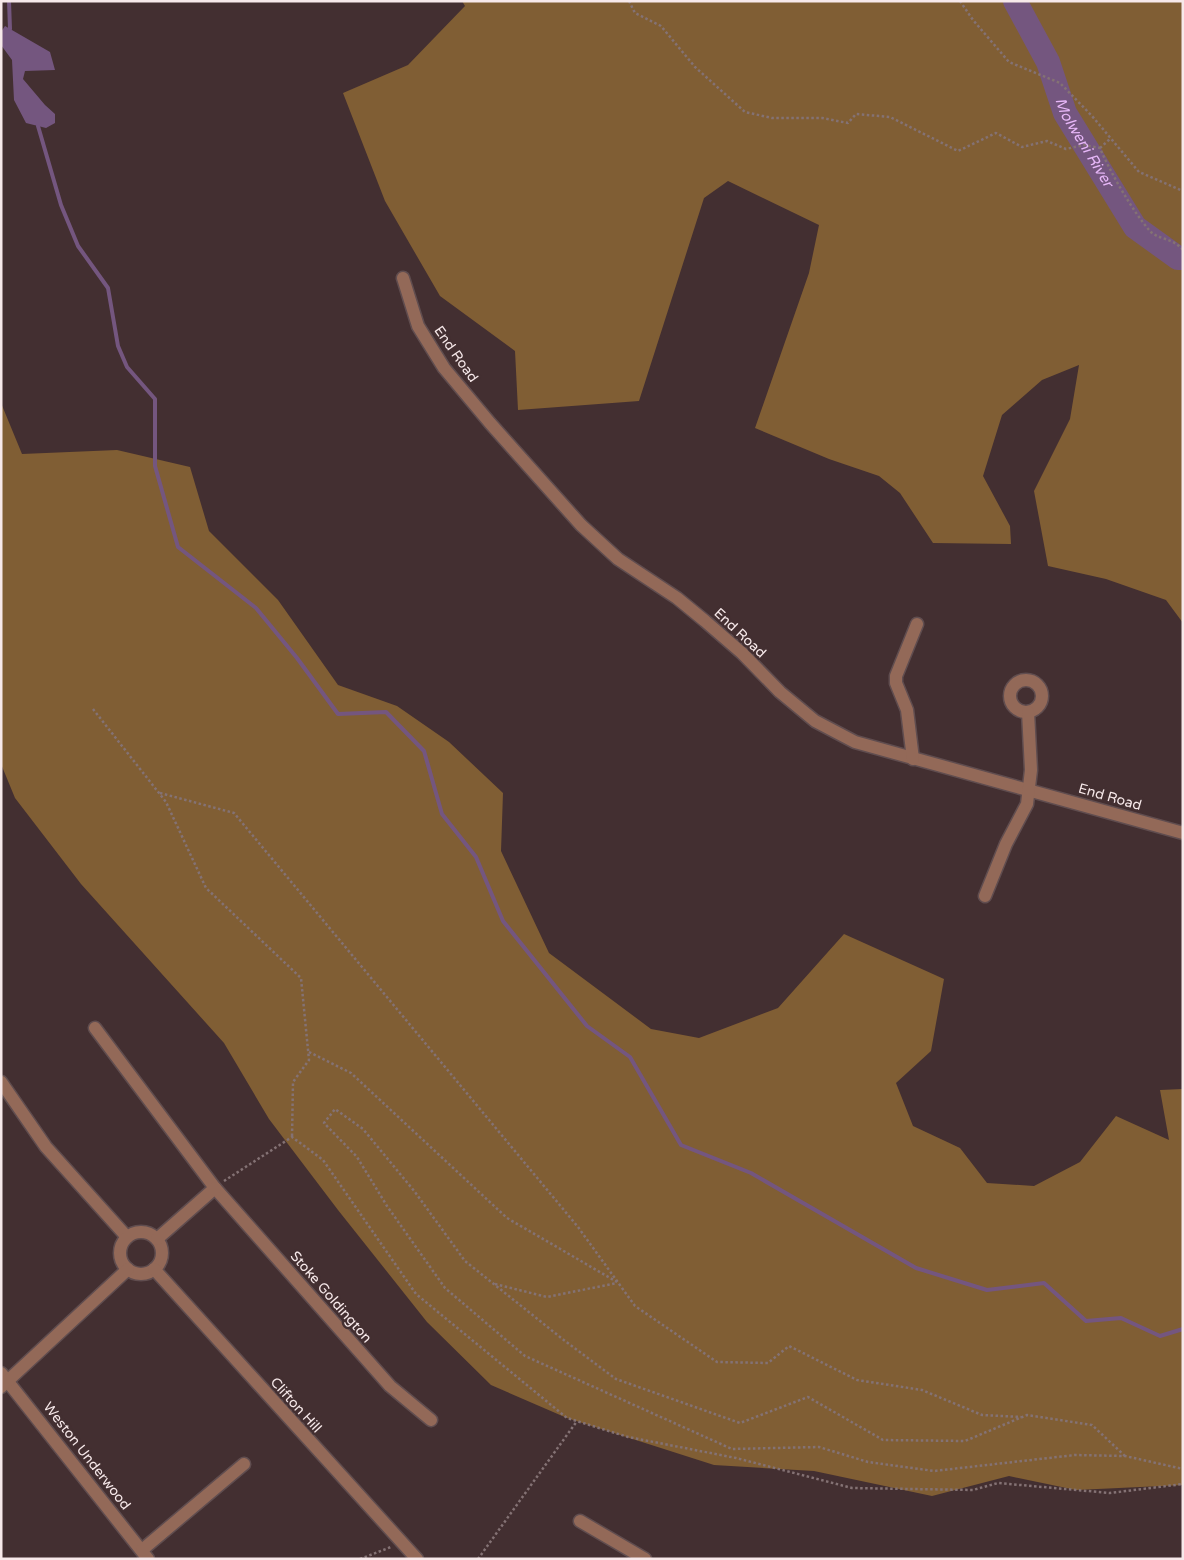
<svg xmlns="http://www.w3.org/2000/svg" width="1184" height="1560" viewBox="0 0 1184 1560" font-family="'Varela Round',sans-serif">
	<rect width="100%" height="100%" fill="#432f31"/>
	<!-- forest -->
	<g fill="#805e34">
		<path d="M 462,1 L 1183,1 L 1183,623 L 1166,600 L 1106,579 L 1048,566 L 1034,491 L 1070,419 L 1079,365 L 1042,380 L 1002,415 L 983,476 L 1010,526 L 1011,544 L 933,543 L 900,493 L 879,476 L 829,459 L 755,428 L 809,273 L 819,225 L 728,181 L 704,198 L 639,401 L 518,410 L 515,351 L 440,296 L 385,201 L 343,93 L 408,65 L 465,6 Z"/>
		<path d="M 1,403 L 22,454 L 117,450 L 190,467 L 209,531 L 278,600 L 338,685 L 397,706 L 449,742 L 503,793 L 501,851 L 549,953 L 651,1029 L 699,1038 L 778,1008 L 844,934 L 944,979 L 931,1051 L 896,1083 L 913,1126 L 960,1148 L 987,1183 L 1034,1186 L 1080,1162 L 1116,1116 L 1169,1140 L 1160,1090 L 1183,1089 L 1183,1485 L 1076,1490 L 1009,1476 L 932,1496 L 814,1471 L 714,1465 L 567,1418 L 491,1385 L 427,1322 L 338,1210 L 269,1119 L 224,1043 L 81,884 L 15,798 L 1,764 Z"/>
	</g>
	<!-- water -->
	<path fill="#74567f" d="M 5,26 L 50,52 L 55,70 L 25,71 L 23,79 L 45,105 L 55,114 L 55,123 L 46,128 L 26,123 L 14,100 L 12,60 L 1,45 L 1,32 Z"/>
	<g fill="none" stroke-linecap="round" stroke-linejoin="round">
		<!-- stream -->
		<g stroke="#74567f" stroke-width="4">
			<path d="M 9,1 L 10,29"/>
			<path d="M 38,126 L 61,205 L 78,246 L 108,288 L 118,346 L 127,367 L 155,399 L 155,466 L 178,547 L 256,608 L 297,658 L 338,714 L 386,712 L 424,751 L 442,814 L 476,857 L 503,921 L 587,1026 L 630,1057 L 681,1145 L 751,1173 L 916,1268 L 987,1290 L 1044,1283 L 1086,1321 L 1121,1318 L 1160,1336 L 1183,1329"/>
		</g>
		<!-- river -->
		<path stroke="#74567f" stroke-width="24" id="s1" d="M 1015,1 L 1048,62 L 1065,113 L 1135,227 L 1178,258 L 1183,258"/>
		<defs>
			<g id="street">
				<path d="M 403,278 L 418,326 L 444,368 L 490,423 L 581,525 L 618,559 L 677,598 L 705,621 L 742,653 L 780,692 L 815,721 L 855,742 L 1183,833"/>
				<circle cx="1026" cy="696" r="16"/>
				<path d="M 913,759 L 907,710 L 896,683 L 896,676 L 917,624"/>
				<path d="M 985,896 L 1006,844 L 1027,804 L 1031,770 L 1028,712"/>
				<path d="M 95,1028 L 215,1188 L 390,1386 L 431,1420"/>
				<path d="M 1,1082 L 46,1147 L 127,1237"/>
				<circle cx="141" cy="1253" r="21"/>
				<path d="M 157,1239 L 215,1188"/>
				<path d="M 154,1269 L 417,1559"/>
				<path d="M 1,1373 L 148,1559"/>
				<path d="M 1,1387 L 128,1269"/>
				<path d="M 580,1521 L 645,1559"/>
				<path d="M 142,1550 L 244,1464"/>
			</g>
		</defs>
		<!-- street casing -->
		<use href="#street" stroke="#604d4f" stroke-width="15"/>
		<!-- path -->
		<g stroke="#847274" stroke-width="2.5" stroke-dasharray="2.5 2.5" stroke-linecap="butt">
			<path d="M 629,1 L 635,13 L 661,26 L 695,67 L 745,112 L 772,118 L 822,118 L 848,123 L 856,114 L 890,117 L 958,151 L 996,133 L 1022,147 L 1047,141 L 1066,149 L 1084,145 L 1100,148 C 1110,172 1133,212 1150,231 C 1158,240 1172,237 1183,250"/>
			<path d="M 960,1 L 973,20 L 1009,62 L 1060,83 L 1092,116 L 1139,172 L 1183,191"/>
			<path d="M 1100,148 L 1111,138"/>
			<path d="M 93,709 L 166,802 L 206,888 L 301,978 L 309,1060 L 293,1082 L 292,1137"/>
			<path d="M 160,793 L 234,813 L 578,1227 L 635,1306 L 717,1362 L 768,1363 L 789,1346 L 857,1380 L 922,1390 L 982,1415 L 1021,1417"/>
			<path d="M 309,1052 L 351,1073 L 507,1218 L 617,1282"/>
			<path d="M 224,1181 L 292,1137 L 323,1160 L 416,1294 L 567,1418 L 628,1437 L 736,1458 L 852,1488 L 973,1490 L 998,1483 L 1110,1493 L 1183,1484"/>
			<path d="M 495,1284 L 547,1297 L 617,1283"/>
			<path d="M 1125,1456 L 1092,1425 L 1027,1415 L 965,1441 L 883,1440 L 808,1397 L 740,1423 L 616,1379 L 565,1341 L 465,1261 L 415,1192 L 363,1129 L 335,1109 L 324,1123 L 357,1157 L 387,1206 L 445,1288 L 525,1356 L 732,1449 L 819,1447 L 868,1462 L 934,1471 L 1075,1455 L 1125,1456 L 1183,1469"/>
			<path d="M 360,1559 L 391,1547"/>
			<path d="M 478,1559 L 577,1421"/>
		</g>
		<!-- street -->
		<use href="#street" stroke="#936958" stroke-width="12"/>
	</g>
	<g text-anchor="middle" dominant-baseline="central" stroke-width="5" stroke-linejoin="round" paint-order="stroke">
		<!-- street labels -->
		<g font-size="14" fill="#f7e9ea" stroke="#432f31">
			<text transform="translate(456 354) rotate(55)">End Road</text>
			<text transform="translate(740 633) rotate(43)">End Road</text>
			<text transform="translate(1110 797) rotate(16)">End Road</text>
			<text transform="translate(331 1297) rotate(49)">Stoke Goldington</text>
			<text transform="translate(296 1405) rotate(48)">Clifton Hill</text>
			<text transform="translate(87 1456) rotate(52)">Weston Underwood</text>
		</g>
		<!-- water labels -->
		<g font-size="15" font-style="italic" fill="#e7b7f8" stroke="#432f31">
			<text stroke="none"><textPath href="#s1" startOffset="158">Molweni River</textPath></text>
		</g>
	</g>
	<!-- border -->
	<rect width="1184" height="1560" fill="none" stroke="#f7e9ea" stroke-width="5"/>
</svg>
